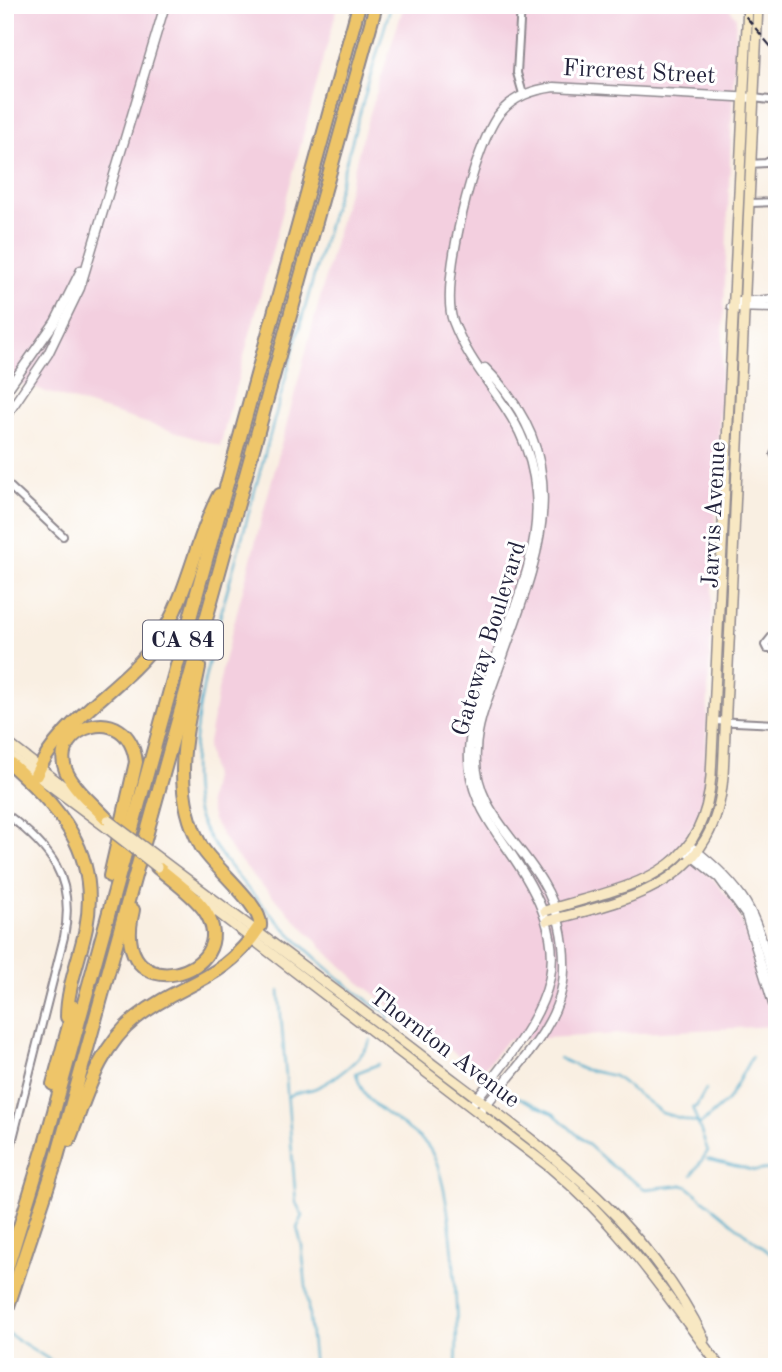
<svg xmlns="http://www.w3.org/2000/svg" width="782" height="1372" viewBox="0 0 782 1372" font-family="'Old Standard TT',serif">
	<rect width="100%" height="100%" fill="#fff"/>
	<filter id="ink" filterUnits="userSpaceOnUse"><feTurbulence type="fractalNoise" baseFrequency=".0143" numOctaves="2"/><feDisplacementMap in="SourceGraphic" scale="14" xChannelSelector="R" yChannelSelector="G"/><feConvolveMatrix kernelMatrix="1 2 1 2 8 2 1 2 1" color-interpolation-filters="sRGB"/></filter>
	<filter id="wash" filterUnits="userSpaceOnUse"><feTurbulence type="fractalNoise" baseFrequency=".00686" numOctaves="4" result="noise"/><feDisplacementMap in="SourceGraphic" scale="28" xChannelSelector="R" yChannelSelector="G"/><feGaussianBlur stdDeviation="1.57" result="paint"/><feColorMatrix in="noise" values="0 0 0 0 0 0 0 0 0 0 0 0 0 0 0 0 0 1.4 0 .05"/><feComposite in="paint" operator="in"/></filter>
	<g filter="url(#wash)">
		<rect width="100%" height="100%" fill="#f9efe2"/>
		<!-- built -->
		<g fill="#f3cfdf">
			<path d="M 5,5 L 338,5 L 220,446 L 5,379 Z"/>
			<path d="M 404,5 L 726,5 L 736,17 L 704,793 L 697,818 L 678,850 L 713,879 L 733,903 L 745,929 L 773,1026 L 507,1040 L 481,1073 L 359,982 L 334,959 L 252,875 L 231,850 L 213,820 L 208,802 L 213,777 L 207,748 L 223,665 L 363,135 Z"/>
		</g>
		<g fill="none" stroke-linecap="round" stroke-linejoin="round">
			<!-- stream -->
			<g stroke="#4aa9c9" stroke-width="2">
				<path d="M 773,5 L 773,25 L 777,33"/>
				<path d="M 279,991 L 296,1203 L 303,1216 L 297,1228 L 302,1246 L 314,1367"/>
				<path d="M 388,1019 L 388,1013 C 340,989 206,860 196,808 C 181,733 226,598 246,523 C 293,350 341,177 391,5"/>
				<path d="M 559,1058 L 582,1069 L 614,1076 L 662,1113 L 701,1124 L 728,1100 L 752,1056"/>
				<path d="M 379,1064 L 356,1073 C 364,1110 401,1118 425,1143 C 454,1172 459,1323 456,1367"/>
				<path d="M 289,1096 C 297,1090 307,1092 316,1088 C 336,1079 362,1059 371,1040"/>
				<path d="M 518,1097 L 554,1114 L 612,1166 L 645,1189 L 683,1185 L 688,1187 L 777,1259"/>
				<path d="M 707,1159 L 755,1171 L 777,1168"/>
				<path d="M 692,1175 L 708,1151 L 692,1107 L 696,1107 L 706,1089"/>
				<path d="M 7,1333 L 61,1367"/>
			</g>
		</g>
	</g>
	<g filter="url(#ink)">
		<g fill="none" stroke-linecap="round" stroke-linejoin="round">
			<defs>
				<g id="minor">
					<path d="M 521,5 L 517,73 L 523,94"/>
					<path d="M 754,98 L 777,101"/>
					<path d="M 750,164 L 766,163 L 777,157"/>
					<path d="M 749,203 L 777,202"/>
					<path d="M 777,449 L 774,454 L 777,459"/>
					<path d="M 5,482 L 63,536"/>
					<path d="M 777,524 L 773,601 L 777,615"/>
					<path d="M 777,630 L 765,645 L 767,649 L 777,649"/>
					<path d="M 714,721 L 777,724"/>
					<path d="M 777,802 L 774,819 L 777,829"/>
					<path d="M 5,813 C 50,847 76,877 64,937 L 5,1170"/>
				</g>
				<g id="tertiary">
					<path d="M 740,302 L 777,299"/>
					<path d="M 731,307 L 777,308"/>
					<path d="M 5,393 L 55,322 L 81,270"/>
					<path d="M 5,418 L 48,354 L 80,288 L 165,5"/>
					<path d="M 690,846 C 754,895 755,917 777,991"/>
					<path d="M 686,851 L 719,878 L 746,915 L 777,1017"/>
					<path d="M 475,1101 C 553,1002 586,959 505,845 C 484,816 467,787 469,751 C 470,728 479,706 486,685 C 506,625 542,558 536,493 C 529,412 478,387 453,321 C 439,285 475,142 500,113 C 514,96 533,90 554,87 L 754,98"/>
					<path d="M 479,1113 C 512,1071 563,1026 564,970 C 565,940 558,908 543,883 C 517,838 472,808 476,750 C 477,723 488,698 497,673 C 535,563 583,466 485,368"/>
				</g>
				<g id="secondary">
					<path d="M 5,741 L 84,802"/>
					<path d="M 5,752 L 107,828"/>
					<path d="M 160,859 C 250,927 342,994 431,1063 C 535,1142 645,1217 704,1339"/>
					<path d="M 200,899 L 551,1168 C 620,1225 667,1296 720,1367"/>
					<path d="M 545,911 C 627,885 704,880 711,776 L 748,5"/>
					<path d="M 547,921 C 636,898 715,883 723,776 L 758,5"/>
				</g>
				<g id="motorway">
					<path d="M 5,759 C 58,806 101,851 86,928 C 80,957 67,988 67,1017"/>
					<path d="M 36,775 C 61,718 124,689 159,639 C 188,596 195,540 219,495"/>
					<path d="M 108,820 C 95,806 74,789 66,771 C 48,728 128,698 136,762 L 110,876"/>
					<path d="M 133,910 C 108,1014 247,975 205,911 C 193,894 172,880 157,867"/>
					<path d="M 53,1084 L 74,1007"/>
					<path d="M 69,1140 C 86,1097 98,1048 136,1018 C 184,980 222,984 260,926 C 263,906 212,866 201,846 C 169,788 187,727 199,667"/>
					<path d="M 5,1275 L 45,1144 L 359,5"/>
					<path d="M 5,1315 L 56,1161 L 376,5"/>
				</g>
			</defs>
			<!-- minor casing -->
			<use href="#minor" stroke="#8e888e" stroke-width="10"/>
			<!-- tertiary casing -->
			<use href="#tertiary" stroke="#8e888e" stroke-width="11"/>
			<!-- secondary casing -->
			<use href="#secondary" stroke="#8e888e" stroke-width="12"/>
			<!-- motorway casing -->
			<use href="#motorway" stroke="#8e888e" stroke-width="16"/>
			<!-- minor -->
			<use href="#minor" stroke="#fff" stroke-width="6"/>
			<!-- tertiary -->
			<use href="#tertiary" stroke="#fff" stroke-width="8"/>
			<!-- secondary -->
			<use href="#secondary" stroke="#f8e8c3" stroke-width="9"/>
			<!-- motorway -->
			<use href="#motorway" stroke="#eec569" stroke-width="12"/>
			<!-- rail -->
			<path stroke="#22223b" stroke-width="2" stroke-dasharray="10 5" stroke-linecap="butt" d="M 736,5 L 777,54"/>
			<defs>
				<g id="secondary-bridge">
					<path d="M 108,820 L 160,859"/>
					<path d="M 107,828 L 157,867"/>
				</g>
			</defs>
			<!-- secondary-bridge casing -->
			<use href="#secondary-bridge" stroke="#8e888e" stroke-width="12" stroke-linecap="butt"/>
			<!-- secondary-bridge -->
			<use href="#secondary-bridge" stroke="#f8e8c3" stroke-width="9"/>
		</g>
	</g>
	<g text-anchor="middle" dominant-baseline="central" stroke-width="6" stroke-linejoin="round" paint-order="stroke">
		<!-- shield labels -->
		<rect fill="#fff" stroke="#646476" stroke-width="2" x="143" y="620.5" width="80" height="39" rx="5"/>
		<g font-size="23" font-weight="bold" fill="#22223b">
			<text x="183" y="640">CA 84</text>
		</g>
		<!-- street labels -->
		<g font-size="24" fill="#22223b" stroke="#fff">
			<text transform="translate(639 73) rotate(3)">Fircrest Street</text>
			<text transform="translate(715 515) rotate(-87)">Jarvis Avenue</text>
			<text transform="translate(490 639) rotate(-73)">Gateway Boulevard</text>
			<text transform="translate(444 1049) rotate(37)">Thornton Avenue</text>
		</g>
	</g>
	<!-- margin -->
	<rect width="782" height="1372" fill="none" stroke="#fff" stroke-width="28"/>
</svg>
